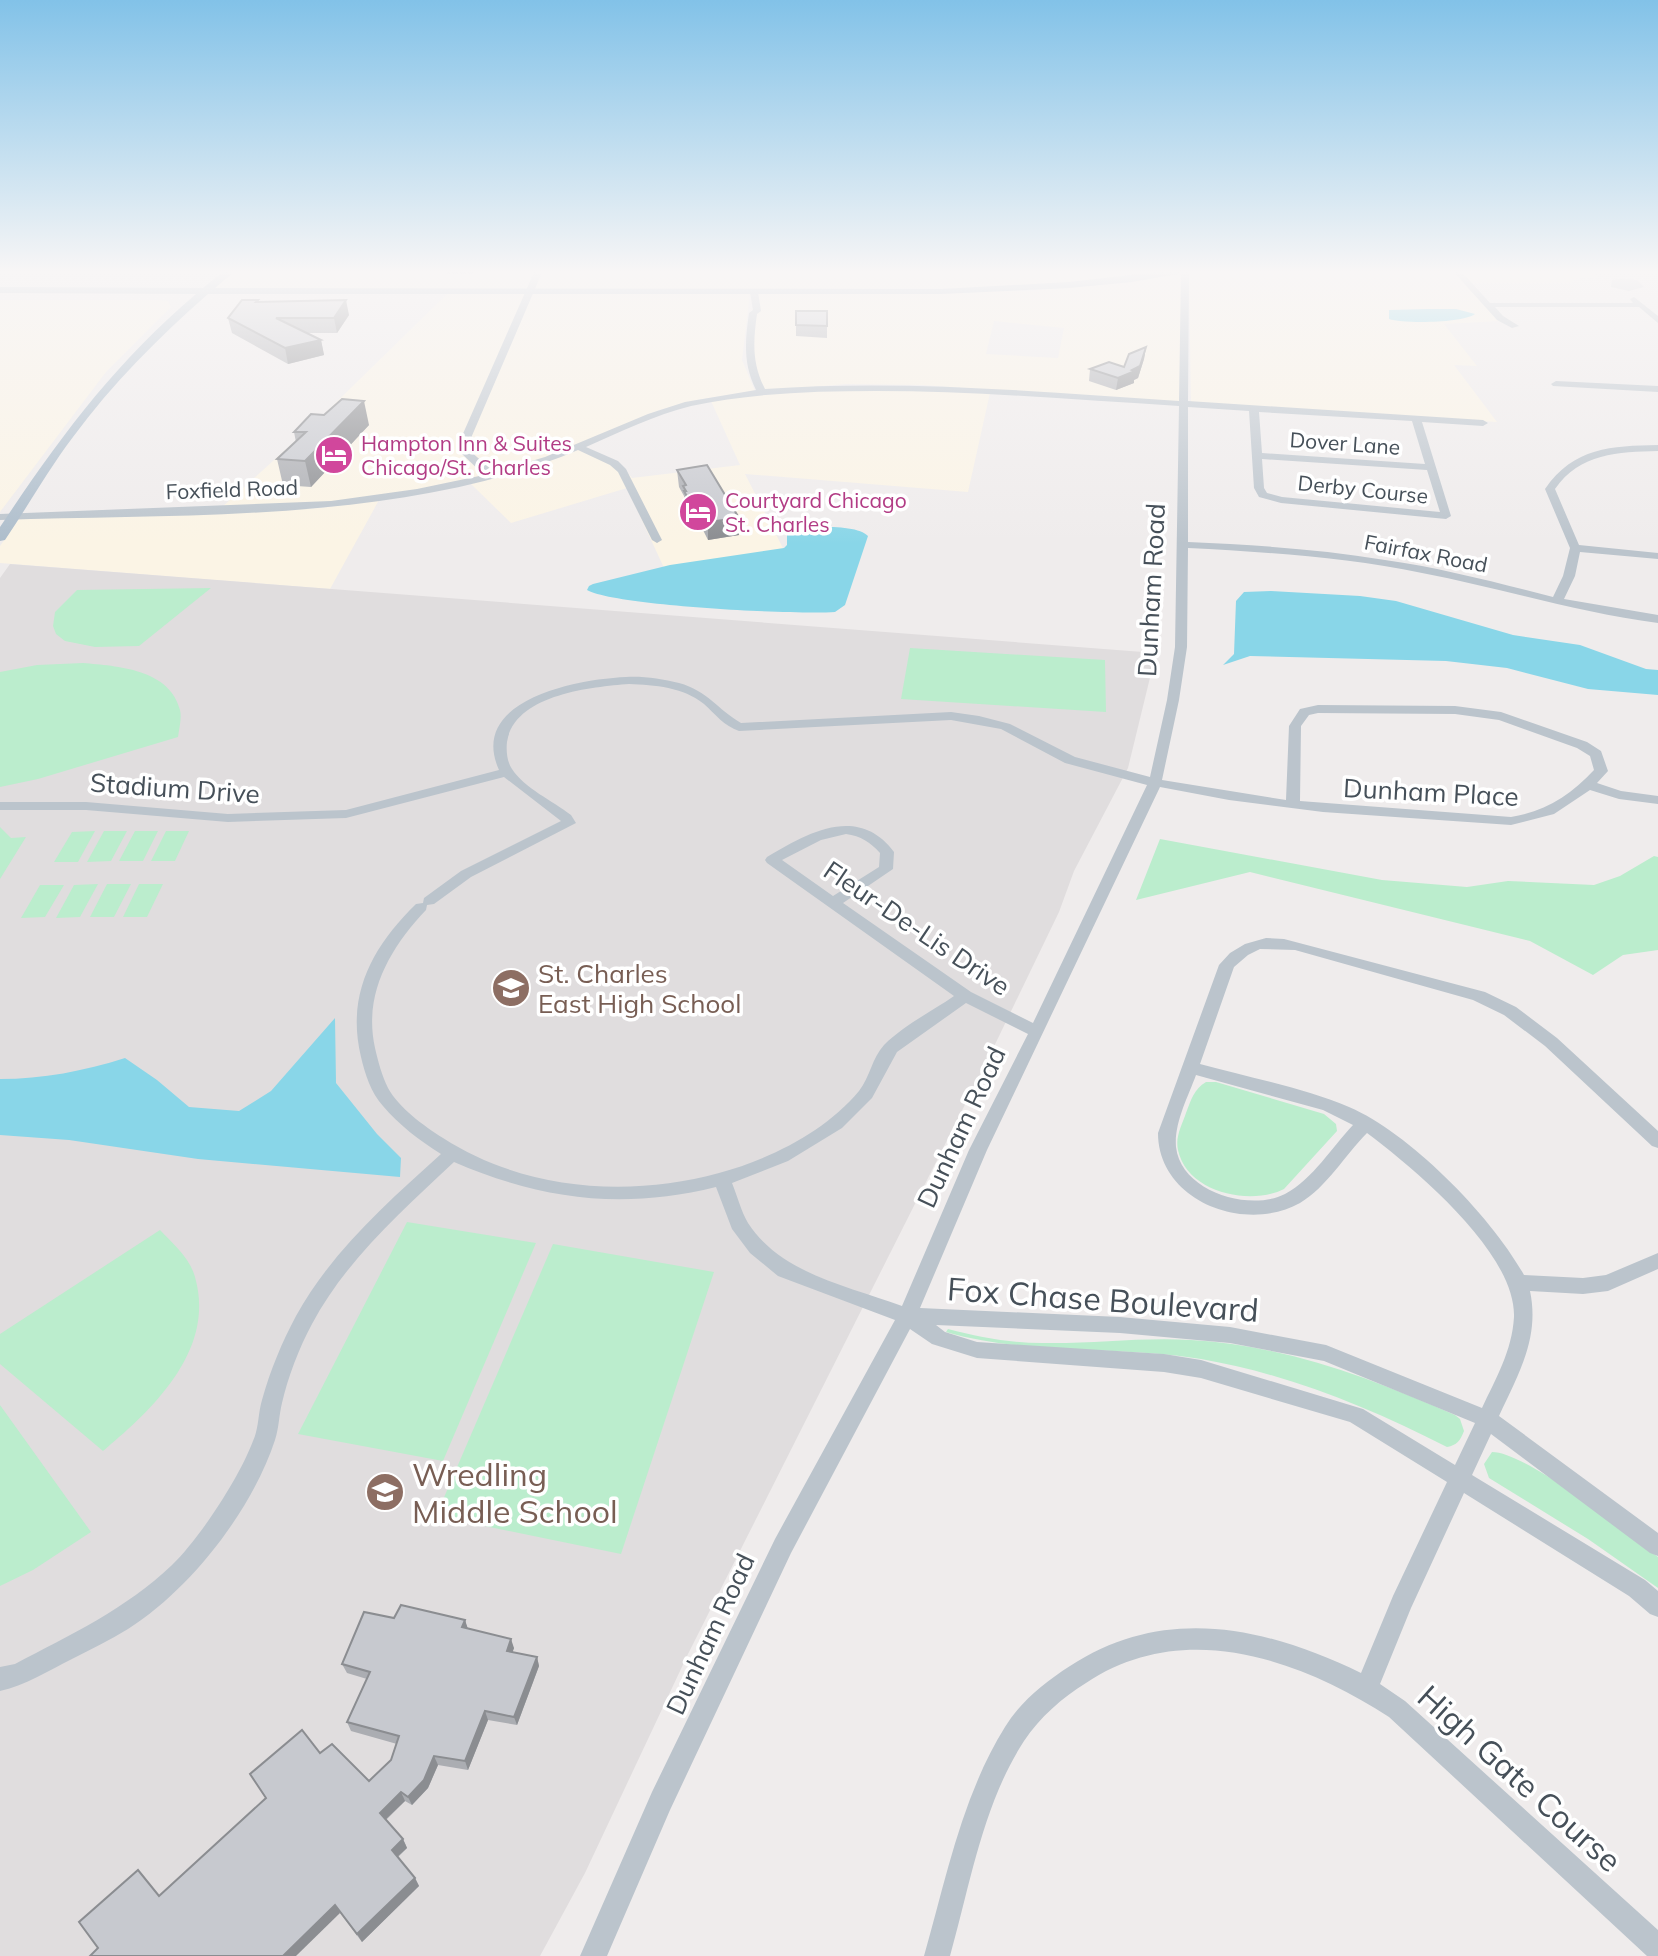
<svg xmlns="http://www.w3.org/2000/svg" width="1658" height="1956" viewBox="0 0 1658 1956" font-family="Mulish,sans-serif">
	<rect width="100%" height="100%" fill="#efecec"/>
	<!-- commercial -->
	<g fill="#fbf4e5" fill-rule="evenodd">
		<path d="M 237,270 L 1182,270 L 1185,272 L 1023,288 L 211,289 Z"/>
		<path d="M 1205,270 L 1454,270 L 1500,321 L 1444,324 L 1477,366 L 1454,365 L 1497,422 L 1191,404 L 1189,273 Z"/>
		<path d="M 1460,270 L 1590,270 L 1597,277 L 1579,277 L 1570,283 L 1471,283 Z"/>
		<path d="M 1182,274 L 1181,404 L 923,385 L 846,384 L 765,391 L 755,371 L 752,347 L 757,293 L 1027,291 L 1121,283 ZM 994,321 L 1064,328 L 1058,358 L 986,354 Z"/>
		<path d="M 526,293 L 487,400 L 533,293 L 750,293 L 742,360 L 755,391 L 696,400 L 659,410 L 546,458 L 486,475 L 417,490 L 351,500 L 220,509 L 317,421 L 447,294 Z"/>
		<path d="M 0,300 L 159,300 L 168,301 L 171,307 L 106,372 L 0,512 Z"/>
		<path d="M 840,388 L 990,393 L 968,492 L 745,474 L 786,554 L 665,570 L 627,488 L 511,523 L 470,483 L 555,459 L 585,447 L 619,463 L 632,478 L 740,465 L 711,401 L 760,394 Z"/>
		<path d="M 379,500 L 330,589 L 0,563 L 0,546 L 19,519 L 224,513 L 321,508 Z"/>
	</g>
	<!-- education -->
	<path fill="#e0ddde" d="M 10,564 L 1156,653 L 1128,768 L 1074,871 L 1059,912 L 986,1063 L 688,1654 L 585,1873 L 540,1956 L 0,1956 L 0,578 Z"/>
	<!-- green -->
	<g fill="#bbedcd">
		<path d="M 211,588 L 139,646 L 95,647 L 65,641 L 56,634 L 53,626 L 55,612 L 77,590 Z"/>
		<path d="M 910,648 L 1105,660 L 1106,712 L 901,699 Z"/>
		<path d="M 83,663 C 117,666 170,669 180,710 C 182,718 179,729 178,737 L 38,779 L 0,787 L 0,672 L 37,665 Z"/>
		<path d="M 0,827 L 11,838 L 26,837 L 0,879 Z"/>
		<path d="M 95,831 L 78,862 L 54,862 L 72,832 Z"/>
		<path d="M 104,831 L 127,831 L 111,861 L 87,862 Z"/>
		<path d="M 135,831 L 158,831 L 143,861 L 119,861 Z"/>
		<path d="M 166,831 L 189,831 L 175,861 L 151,861 Z"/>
		<path d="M 1160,839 L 1382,880 L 1467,887 L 1508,881 L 1594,885 L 1620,876 L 1654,856 L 1658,857 L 1658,950 L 1623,955 L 1593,975 L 1530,941 L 1250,872 L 1136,900 Z"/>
		<path d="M 98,884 L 80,917 L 56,918 L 74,885 Z"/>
		<path d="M 107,884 L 131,884 L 114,917 L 90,917 Z"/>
		<path d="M 139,884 L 163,884 L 147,917 L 123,917 Z"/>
		<path d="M 40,885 L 64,885 L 45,917 L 21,918 Z"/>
		<path d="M 1206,1082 L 1216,1082 L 1324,1114 L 1336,1124 L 1337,1131 L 1284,1189 C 1251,1206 1187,1193 1178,1150 C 1175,1137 1182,1125 1186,1113 C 1191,1100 1194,1089 1206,1082 Z"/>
		<path d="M 407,1222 L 536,1243 L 443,1461 L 298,1434 Z"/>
		<path d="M 160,1230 C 173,1244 190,1258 195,1277 C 216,1350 153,1409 103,1451 L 0,1364 L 0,1334 Z"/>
		<path d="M 553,1244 L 714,1272 L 621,1554 L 436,1516 Z"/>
		<path d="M 948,1329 C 979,1337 1009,1343 1042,1343 C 1092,1344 1141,1337 1191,1340 C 1283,1345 1371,1378 1455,1415 L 1460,1419 L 1464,1431 C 1460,1441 1457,1445 1447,1447 C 1368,1407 1288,1374 1201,1359 C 1116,1345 1029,1356 946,1332 Z"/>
		<path d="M 0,1405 L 91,1532 L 33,1570 L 0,1586 Z"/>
		<path d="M 1492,1452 C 1527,1452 1626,1533 1658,1557 L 1658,1588 L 1588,1539 L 1489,1478 L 1484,1464 Z"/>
	</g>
	<!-- water -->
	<g fill="#89d6e8">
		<path d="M 1428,309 L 1456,309 L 1475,314 C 1463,323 1404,324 1389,319 L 1389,310 Z"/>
		<path d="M 794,527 C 811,527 858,524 868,536 L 845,605 L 835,612 C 797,615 615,606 587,590 L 589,586 L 593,584 L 670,565 L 784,548 L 787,545 L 787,530 Z"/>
		<path d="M 1271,591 L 1360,596 L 1396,601 L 1513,635 L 1580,645 L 1646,669 L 1658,670 L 1658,695 L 1588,689 L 1507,668 L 1446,661 L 1250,656 L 1223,665 L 1234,654 L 1236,601 L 1244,592 Z"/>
		<path d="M 335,1018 L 336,1083 L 377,1134 L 401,1158 L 400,1177 L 198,1159 L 69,1140 L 0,1135 L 0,1079 C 43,1079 84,1071 125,1058 L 157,1080 L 189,1107 L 239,1111 L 271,1091 Z"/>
	</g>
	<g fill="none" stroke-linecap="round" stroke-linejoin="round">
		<!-- minor -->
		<g fill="#bbc4cc" fill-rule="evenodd">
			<path d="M 535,270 L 543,270 L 468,445 L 469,450 L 494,472 L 545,457 L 648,414 L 685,402 L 756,390 C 743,364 745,341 749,313 L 753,310 L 750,292 L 754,290 L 758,292 L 761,311 L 757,314 C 753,342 752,364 765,389 C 903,379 1041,392 1179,401 L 1181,273 L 1178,270 L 1189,272 L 1188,401 L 1483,420 L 1488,423 L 1483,426 L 1422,422 L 1451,516 L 1446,519 L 1281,503 L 1259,497 L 1254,488 L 1249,411 L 1188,407 L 1188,542 C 1254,545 1320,549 1385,560 C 1442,568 1498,583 1553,597 L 1563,576 L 1570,548 L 1545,489 C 1574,447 1611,446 1658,445 L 1658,451 C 1618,452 1580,453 1555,489 L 1579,545 L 1658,553 L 1658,559 L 1580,552 L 1575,576 L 1564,599 L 1658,615 L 1658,623 C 1578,613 1501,588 1422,573 C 1345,557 1266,552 1188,548 L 1187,647 L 1179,700 L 1162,780 L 1286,800 L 1289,726 L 1300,709 L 1318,705 L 1455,706 L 1501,712 L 1587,742 L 1601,751 L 1608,771 L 1597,783 L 1621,791 L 1658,796 L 1658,804 L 1619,799 L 1590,790 L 1554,814 L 1511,825 L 1323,812 L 1229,800 L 1160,787 L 987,1150 L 920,1308 L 1120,1317 L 1230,1327 L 1326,1345 L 1482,1408 C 1496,1378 1512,1351 1514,1317 C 1516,1253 1415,1169 1367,1133 C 1345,1155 1327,1187 1300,1203 C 1245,1234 1158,1201 1158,1133 L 1219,965 L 1230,953 L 1245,944 L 1266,938 L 1284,939 L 1485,992 L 1516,1007 L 1557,1038 L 1658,1131 L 1658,1148 L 1652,1146 L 1545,1046 L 1504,1015 L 1473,1000 L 1295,950 L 1260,949 L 1248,955 L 1234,967 L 1200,1064 C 1247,1077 1305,1088 1349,1107 C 1410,1133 1492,1217 1524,1275 L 1583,1278 L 1606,1275 L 1658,1253 L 1658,1269 L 1608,1291 L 1583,1294 L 1530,1291 C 1540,1338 1518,1375 1499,1416 L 1658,1533 L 1658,1556 L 1650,1553 L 1491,1434 L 1472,1475 L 1645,1580 L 1658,1591 L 1658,1617 L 1650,1614 L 1629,1596 L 1464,1493 L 1411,1608 L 1380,1684 L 1405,1701 L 1658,1930 L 1658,1956 L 1647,1956 L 1389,1717 C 1299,1659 1184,1618 1086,1683 C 1062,1698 1040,1717 1024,1741 C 983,1804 970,1885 950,1956 L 924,1956 C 946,1879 962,1796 1005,1727 C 1021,1701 1045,1682 1070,1666 C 1165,1604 1266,1627 1361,1673 L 1393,1596 L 1447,1482 L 1350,1422 L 1201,1378 L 1164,1372 L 977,1358 L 932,1344 L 910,1329 L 791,1553 L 670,1810 L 607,1956 L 580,1956 L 652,1792 L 775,1539 L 895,1320 L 778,1276 L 750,1253 L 732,1229 L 716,1187 C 622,1210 542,1200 454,1162 C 402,1211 346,1260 312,1324 C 299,1348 288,1377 282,1403 C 279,1415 279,1428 275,1440 C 252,1510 191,1589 128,1629 C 110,1640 91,1649 72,1659 C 48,1671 26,1685 0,1691 L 0,1667 L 15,1664 C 70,1635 126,1609 172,1565 C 200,1538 239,1478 253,1441 C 259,1428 258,1413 262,1400 C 270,1371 282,1342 296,1316 C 332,1251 387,1203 441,1154 C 419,1140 399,1125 383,1106 C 371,1093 365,1074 361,1057 C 346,995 372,947 416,904 L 423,903 L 424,898 L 461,871 L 561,821 L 504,777 L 346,818 L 228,822 L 86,810 L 0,810 L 0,802 L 86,802 L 228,814 L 346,810 L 499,770 C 467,699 579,679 626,677 C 644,676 662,679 679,683 C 708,691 717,709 741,723 L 951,712 L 979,716 L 1010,724 L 1075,757 L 1150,777 L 1167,700 L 1175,647 L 1179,406 C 1078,400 977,391 876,391 C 814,391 752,393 691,406 C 655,415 620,432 586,447 L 618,461 L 626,469 L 662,540 L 657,543 L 652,540 L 618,472 L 610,465 L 578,450 C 405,523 185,514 0,520 L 0,514 L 331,501 L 417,489 L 484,475 L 461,453 L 458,445 ZM 1259,412 L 1412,421 L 1425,464 L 1262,453 ZM 1262,459 L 1427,470 L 1440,512 L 1282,497 L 1267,493 L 1264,488 ZM 629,684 C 655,685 683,687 704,704 C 715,714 724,726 739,731 L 951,720 L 1001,729 L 1065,763 L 1147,785 L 1033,1023 L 971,992 L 843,903 L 893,869 L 894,852 C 858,804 808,833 767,857 L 765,860 L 767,863 L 954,996 C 931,1012 904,1025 884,1045 C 872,1058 870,1077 859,1091 C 825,1132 770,1159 719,1173 C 627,1198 524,1190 443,1138 C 424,1126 399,1108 388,1088 C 382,1076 378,1061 375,1048 C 363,994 390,948 426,910 L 427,905 L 434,904 L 471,877 L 576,823 L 571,815 C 553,801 524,788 512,769 C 507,762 506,750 507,742 C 514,695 590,687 629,684 ZM 1318,713 L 1455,714 L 1499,720 L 1577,748 L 1590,756 L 1594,770 C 1571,795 1544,812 1511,817 L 1300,801 L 1301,726 L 1309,715 ZM 846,834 C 861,836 870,842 880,853 L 879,867 L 833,896 L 782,860 L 821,840 ZM 966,1003 L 1028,1034 L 969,1150 L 902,1306 C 848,1286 781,1274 748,1223 C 741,1211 737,1195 732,1183 L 788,1161 L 842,1128 L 872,1098 L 897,1052 ZM 1196,1075 L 1323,1110 L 1353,1125 C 1332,1147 1313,1179 1285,1194 C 1250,1212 1181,1192 1176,1147 C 1174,1123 1188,1097 1196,1075 ZM 936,1325 L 1120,1333 L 1230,1343 L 1324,1361 L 1475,1423 L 1455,1465 L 1363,1409 L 1201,1360 L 1164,1354 L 977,1342 L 945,1332 Z"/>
			<path d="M 1452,270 L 1460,270 L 1490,303 L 1633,303 L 1630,299 L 1634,297 L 1658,316 L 1658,323 L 1639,307 L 1495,307 L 1503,316 L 1519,326 L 1512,328 L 1497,320 Z"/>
			<path d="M 1621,279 L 1637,280 L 1644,287 L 1629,291 L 1611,287 L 1612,280 Z"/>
			<path d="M 1556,381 L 1658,386 L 1658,392 L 1553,386 L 1551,384 Z"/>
		</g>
		<!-- major -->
		<path fill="#adbdcb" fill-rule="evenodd" d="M 225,270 L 236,270 L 215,288 L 941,289 L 1069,282 L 1175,270 L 1200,270 L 1132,282 L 1069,288 L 941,294 L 208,294 C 159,337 112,384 73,437 C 48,470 28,506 5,540 L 0,541 L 0,527 C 60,437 113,365 196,294 L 0,293 L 0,287 L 203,288 Z"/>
	</g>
	<!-- wall -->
	<g fill="#abadb2">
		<path d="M 447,270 L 474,270 L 472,274 L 447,274 Z"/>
		<path d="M 580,270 L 627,270 L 580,271 Z"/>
		<path d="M 258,300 L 259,302 L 349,315 L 337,333 L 308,333 L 321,340 L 324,355 L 288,364 L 232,333 L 228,318 Z"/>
		<path d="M 827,311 L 827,338 L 796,336 L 796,325 Z"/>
		<path d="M 1146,347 L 1144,359 L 1138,378 L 1134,380 L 1134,383 L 1116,390 L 1089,381 L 1090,369 L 1124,367 Z"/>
		<path d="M 369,425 L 311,487 L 283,485 L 277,459 L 296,442 L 294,432 Z"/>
		<path d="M 677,470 L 739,518 L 739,535 L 708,540 L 698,520 L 692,521 L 685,508 L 684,496 L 679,487 Z"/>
		<path d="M 394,1618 L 465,1620 L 467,1628 L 514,1648 L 512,1652 L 537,1657 L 539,1666 L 517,1725 L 488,1720 L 468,1770 L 438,1765 L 428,1788 L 412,1805 L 405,1801 L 386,1820 L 403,1839 L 407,1848 L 398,1857 L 415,1878 L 419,1886 L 362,1942 L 340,1913 L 159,1896 L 320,1753 L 369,1781 L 391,1760 L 397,1744 L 351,1731 L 347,1722 L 367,1679 L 347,1673 L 342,1664 Z"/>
	</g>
	<!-- shaded-wall -->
	<g fill="#8b8d91">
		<path d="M 346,300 L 349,315 L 337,333 L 334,318 Z"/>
		<path d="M 321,340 L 324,355 L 288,364 L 285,348 Z"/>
		<path d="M 1146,347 L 1144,359 L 1138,378 L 1134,380 L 1134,383 L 1116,390 L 1118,378 Z"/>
		<path d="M 364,401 L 369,425 L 311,487 L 305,461 Z"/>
		<path d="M 697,503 L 698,520 L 692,521 L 691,504 Z"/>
		<path d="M 739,518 L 739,535 L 708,540 L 708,522 Z"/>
		<path d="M 465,1620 L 468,1629 L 462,1627 Z"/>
		<path d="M 511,1639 L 514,1648 L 510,1660 L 507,1651 Z"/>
		<path d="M 537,1657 L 539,1666 L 517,1725 L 514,1717 Z"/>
		<path d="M 485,1711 L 488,1720 L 468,1770 L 465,1761 Z"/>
		<path d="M 434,1756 L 438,1765 L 428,1788 L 412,1805 L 408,1797 Z"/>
		<path d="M 401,1792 L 405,1801 L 384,1821 L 380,1813 Z"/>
		<path d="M 403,1839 L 407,1848 L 396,1858 L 392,1850 Z"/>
		<path d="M 415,1878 L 419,1886 L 362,1942 L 357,1934 Z"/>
		<path d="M 335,1905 L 340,1913 L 296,1956 L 283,1956 Z"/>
	</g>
	<!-- building -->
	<g fill="#c7c9cf" stroke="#8b8d91" stroke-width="2">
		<path d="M 242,300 L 258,300 L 256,302 L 346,300 L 334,318 L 276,318 L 321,340 L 285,348 L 228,318 Z"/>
		<path d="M 796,311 L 827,311 L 827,326 L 796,325 Z"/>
		<path d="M 1146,347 L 1140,366 L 1132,370 L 1135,371 L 1118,378 L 1090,369 L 1109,362 L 1124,367 L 1129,354 Z"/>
		<path d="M 342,399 L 364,401 L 305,461 L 277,459 L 306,432 L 294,432 L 311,414 L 324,415 Z"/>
		<path d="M 707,465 L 739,518 L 708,522 L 697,503 L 691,504 L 684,491 L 686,491 L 683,486 L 686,485 L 677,470 Z"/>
		<path d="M 401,1605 L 465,1620 L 462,1627 L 511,1639 L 507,1651 L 537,1657 L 514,1717 L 485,1711 L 465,1761 L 434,1756 L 424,1780 L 408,1797 L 401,1792 L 380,1813 L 403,1839 L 392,1850 L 415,1878 L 357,1934 L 335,1905 L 283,1956 L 90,1956 L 98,1948 L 79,1922 L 138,1870 L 159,1896 L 266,1798 L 250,1774 L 302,1730 L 320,1753 L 332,1744 L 369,1781 L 391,1760 L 399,1736 L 347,1722 L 370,1672 L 342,1664 L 364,1612 L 394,1618 Z"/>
	</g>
	<!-- sky -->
	<linearGradient id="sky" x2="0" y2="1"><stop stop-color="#82c2e8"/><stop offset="0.5" stop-color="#f8f6f6"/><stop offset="1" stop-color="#f8f6f6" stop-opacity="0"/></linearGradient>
	<rect width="1658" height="544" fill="url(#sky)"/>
	<!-- icons -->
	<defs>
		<symbol id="hotel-disc" viewBox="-11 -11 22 22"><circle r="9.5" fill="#d1479c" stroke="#fff"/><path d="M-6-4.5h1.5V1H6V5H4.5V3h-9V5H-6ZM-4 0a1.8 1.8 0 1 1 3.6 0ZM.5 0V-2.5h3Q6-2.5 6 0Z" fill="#fff"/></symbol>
		<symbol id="school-disc" viewBox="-11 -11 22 22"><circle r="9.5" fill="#8d6e63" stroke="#fff"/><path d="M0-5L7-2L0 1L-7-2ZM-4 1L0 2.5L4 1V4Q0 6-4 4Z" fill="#fff"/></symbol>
	</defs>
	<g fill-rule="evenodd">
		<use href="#hotel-disc" x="312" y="433" width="44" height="44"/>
		<use href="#hotel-disc" x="676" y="490" width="44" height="44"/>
		<use href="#school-disc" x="489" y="966" width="44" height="44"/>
		<use href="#school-disc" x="363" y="1470" width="44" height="44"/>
	</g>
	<g text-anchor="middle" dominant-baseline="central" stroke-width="7" stroke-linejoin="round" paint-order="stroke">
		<!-- far-hotel labels -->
		<g font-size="21" fill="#b23c85" stroke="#fff" text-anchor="start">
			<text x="361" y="443">Hampton Inn &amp; Suites<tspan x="361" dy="24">Chicago/St. Charles</tspan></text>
			<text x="725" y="500">Courtyard Chicago<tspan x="725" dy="24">St. Charles</tspan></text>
		</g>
		<!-- far-street labels -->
		<g font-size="21" fill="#465059" stroke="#fff">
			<text transform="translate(1345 443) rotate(4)">Dover Lane</text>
			<text transform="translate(232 489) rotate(-2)">Foxfield Road</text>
			<text transform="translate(1363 489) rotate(6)">Derby Course</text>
			<text transform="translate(1426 553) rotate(11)">Fairfax Road</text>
		</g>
		<!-- street labels -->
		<g font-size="26" fill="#465059" stroke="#fff">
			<text transform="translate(1151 590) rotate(-87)">Dunham Road</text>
			<text transform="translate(175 788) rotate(4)">Stadium Drive</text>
			<text transform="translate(1431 792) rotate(3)">Dunham Place</text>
			<text transform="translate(917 928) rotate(34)">Fleur-De-Lis Drive</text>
			<text transform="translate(961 1127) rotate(-65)">Dunham Road</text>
			<text transform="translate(710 1634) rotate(-65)">Dunham Road</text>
		</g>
		<!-- education labels -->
		<g font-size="26" fill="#785e54" stroke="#fff" text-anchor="start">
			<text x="538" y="973">St. Charles<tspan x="538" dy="30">East High School</tspan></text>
		</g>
		<!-- near-street labels -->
		<g font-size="32" fill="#465059" stroke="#fff">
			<text transform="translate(1103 1299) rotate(4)">Fox Chase Boulevard</text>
			<text transform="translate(1520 1778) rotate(42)">High Gate Course</text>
		</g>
		<!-- near-education labels -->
		<g font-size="32" fill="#785e54" stroke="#fff" text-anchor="start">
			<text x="412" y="1474">Wredling<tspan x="412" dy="37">Middle School</tspan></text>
		</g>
	</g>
</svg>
